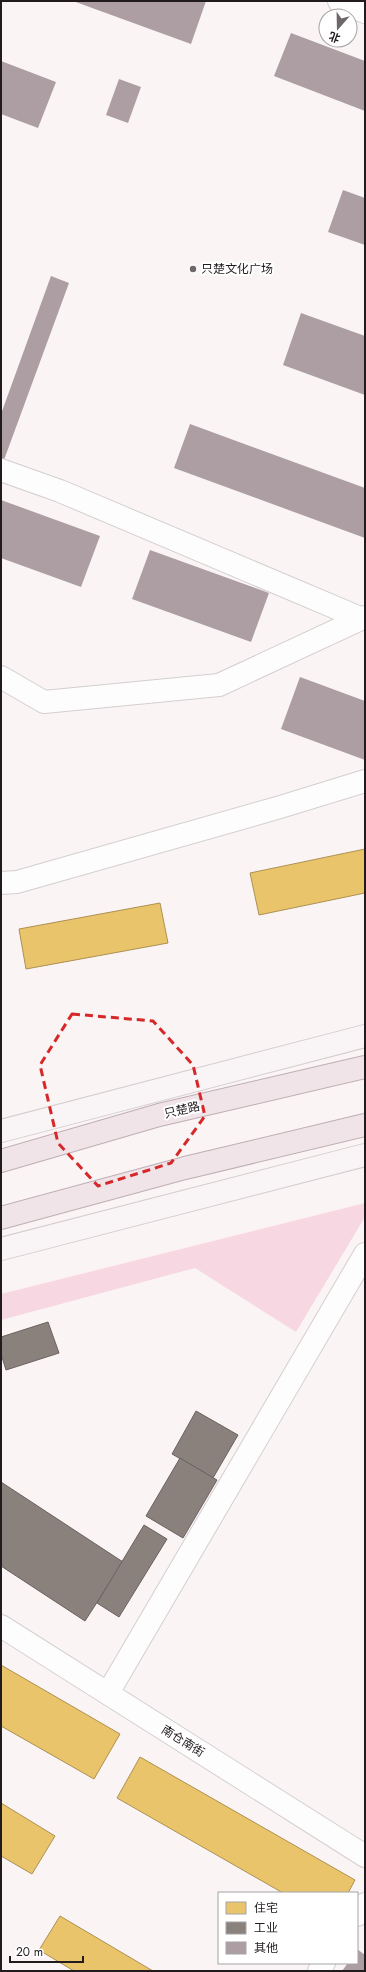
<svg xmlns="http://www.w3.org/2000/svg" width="366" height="1972" viewBox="0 0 366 1972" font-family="Jost,'Noto Sans SC',sans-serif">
	<rect width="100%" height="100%" fill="#faf4f5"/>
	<!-- green -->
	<path fill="#f7d8e2" d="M 365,1203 L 365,1217 L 296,1332 L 195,1268 L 1,1320 L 1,1294 Z"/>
	<!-- homes -->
	<g fill="#e9c46a" stroke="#ad9153">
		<path d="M 365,849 L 365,893 L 259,915 L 250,873 Z"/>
		<path d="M 160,903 L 168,943 L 26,969 L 19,929 Z"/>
		<path d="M 1,1665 L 120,1734 L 94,1779 L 1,1726 Z"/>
		<path d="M 140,1757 L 355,1880 L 348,1893 L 283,1893 L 117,1798 Z"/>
		<path d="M 1,1803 L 55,1836 L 32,1874 L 1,1856 Z"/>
		<path d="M 60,1916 L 153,1971 L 74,1971 L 39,1950 Z"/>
	</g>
	<!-- industry -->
	<g fill="#8a817c" stroke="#6a6260">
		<path d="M 48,1322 L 59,1353 L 6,1370 L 1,1354 L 1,1337 Z"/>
		<path d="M 196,1411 L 238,1435 L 213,1478 L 172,1454 Z"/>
		<path d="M 180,1458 L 217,1480 L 183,1538 L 146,1516 Z"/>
		<path d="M 1,1482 L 123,1562 L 85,1621 L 1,1566 Z"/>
		<path d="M 144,1525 L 167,1539 L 119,1617 L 97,1603 Z"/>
	</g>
	<!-- building -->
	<g fill="#ac9ea3">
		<path d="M 73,1 L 206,1 L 191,44 Z"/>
		<path d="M 291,33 L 365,61 L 365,111 L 274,76 Z"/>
		<path d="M 1,61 L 56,82 L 38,128 L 1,114 Z"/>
		<path d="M 119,79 L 141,87 L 128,123 L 106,115 Z"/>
		<path d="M 343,190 L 365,198 L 365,245 L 328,232 Z"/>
		<path d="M 51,276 L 69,283 L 1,468 L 1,414 Z"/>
		<path d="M 301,313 L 365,336 L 365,395 L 283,365 Z"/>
		<path d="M 190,424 L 365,488 L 365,538 L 174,468 Z"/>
		<path d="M 1,500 L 100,536 L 81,587 L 1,558 Z"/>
		<path d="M 150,550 L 269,593 L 251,642 L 132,599 Z"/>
		<path d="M 300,677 L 365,701 L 365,760 L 281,729 Z"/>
		<path d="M 357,1949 L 365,1955 L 365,1971 L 342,1971 L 348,1963 L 357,1963 Z"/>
	</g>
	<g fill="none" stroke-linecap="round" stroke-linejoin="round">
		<defs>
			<g id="minor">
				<path d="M 339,1 L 365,12"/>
				<path d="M 1,470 L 60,491 L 360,618"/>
				<path d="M 1,677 L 44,702 L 219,685 L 365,617"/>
				<path d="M 1,883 L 17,882 L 277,808 L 365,781"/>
				<path d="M 1,1626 L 365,1856"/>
				<path d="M 108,1693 L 365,1254"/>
				<path d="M 357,1915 L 365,1904"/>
				<path d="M 319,1971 L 324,1963"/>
			</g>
			<g id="secondary">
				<path d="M 1,1131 L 365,1036"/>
				<path d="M 1,1249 L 365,1155"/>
			</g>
			<g id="trunk">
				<path d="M 1,1161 L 159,1115 L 365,1067"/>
				<path d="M 1,1218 L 185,1168 L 365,1125"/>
			</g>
		</defs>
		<!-- minor casing -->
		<use href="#minor" stroke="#d4ced0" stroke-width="24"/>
		<!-- secondary casing -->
		<use href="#secondary" stroke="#d4ced0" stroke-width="24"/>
		<!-- trunk casing -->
		<use href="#trunk" stroke="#bfaeb4" stroke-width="24"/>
		<!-- minor -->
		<use href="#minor" stroke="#fefdfe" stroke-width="22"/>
		<!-- secondary -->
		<use href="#secondary" stroke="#f9f4f6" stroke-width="22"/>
		<!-- trunk -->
		<use href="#trunk" stroke="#f0e4e8" stroke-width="22"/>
	</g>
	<!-- marked area -->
	<path fill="none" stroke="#d62828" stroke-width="3" stroke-dasharray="8 5" stroke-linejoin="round" d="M 72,1014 L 153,1021 L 193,1065 L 205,1116 L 171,1163 L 98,1186 L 58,1143 L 40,1065 Z"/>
	<!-- markers -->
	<circle fill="#6d6769" stroke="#fff" stroke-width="1.5" cx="193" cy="269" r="4"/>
	<g text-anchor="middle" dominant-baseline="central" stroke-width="4" stroke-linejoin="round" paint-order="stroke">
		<!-- poi labels -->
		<g font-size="12" fill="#211b1d" stroke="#fff" text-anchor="start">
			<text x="201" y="269">只楚文化广场</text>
		</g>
		<!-- street labels -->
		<g font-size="12" fill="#211b1d" stroke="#fff">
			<text transform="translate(182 1110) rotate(-13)">只楚路</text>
			<text transform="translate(183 1741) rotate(32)">南仓南街</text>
		</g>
	</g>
	<!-- border -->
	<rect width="366" height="1972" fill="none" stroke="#211b1d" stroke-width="4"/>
	<!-- legend -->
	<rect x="218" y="1892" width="140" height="72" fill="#ffffff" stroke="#a6a4a5"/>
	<rect x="226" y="1902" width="20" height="12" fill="#e9c46a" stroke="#a6a4a5"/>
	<text x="254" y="1912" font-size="12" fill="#211b1d">住宅</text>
	<rect x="226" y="1922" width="20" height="12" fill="#8a817c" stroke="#a6a4a5"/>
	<text x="254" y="1932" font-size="12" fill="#211b1d">工业</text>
	<rect x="226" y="1942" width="20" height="12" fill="#ac9ea3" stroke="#a6a4a5"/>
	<text x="254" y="1952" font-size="12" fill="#211b1d">其他</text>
	<!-- north arrow -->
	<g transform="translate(338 28) rotate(200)"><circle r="19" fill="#ffffff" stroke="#a6a4a5"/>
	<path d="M0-3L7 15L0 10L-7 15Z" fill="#6d6769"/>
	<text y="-6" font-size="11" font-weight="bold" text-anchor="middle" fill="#211b1d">北</text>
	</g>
	<!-- scale -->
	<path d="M10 1956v6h73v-6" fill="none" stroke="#211b1d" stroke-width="2"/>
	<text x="16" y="1956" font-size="12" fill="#211b1d" stroke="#ffffff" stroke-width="3" paint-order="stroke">20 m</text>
</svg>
